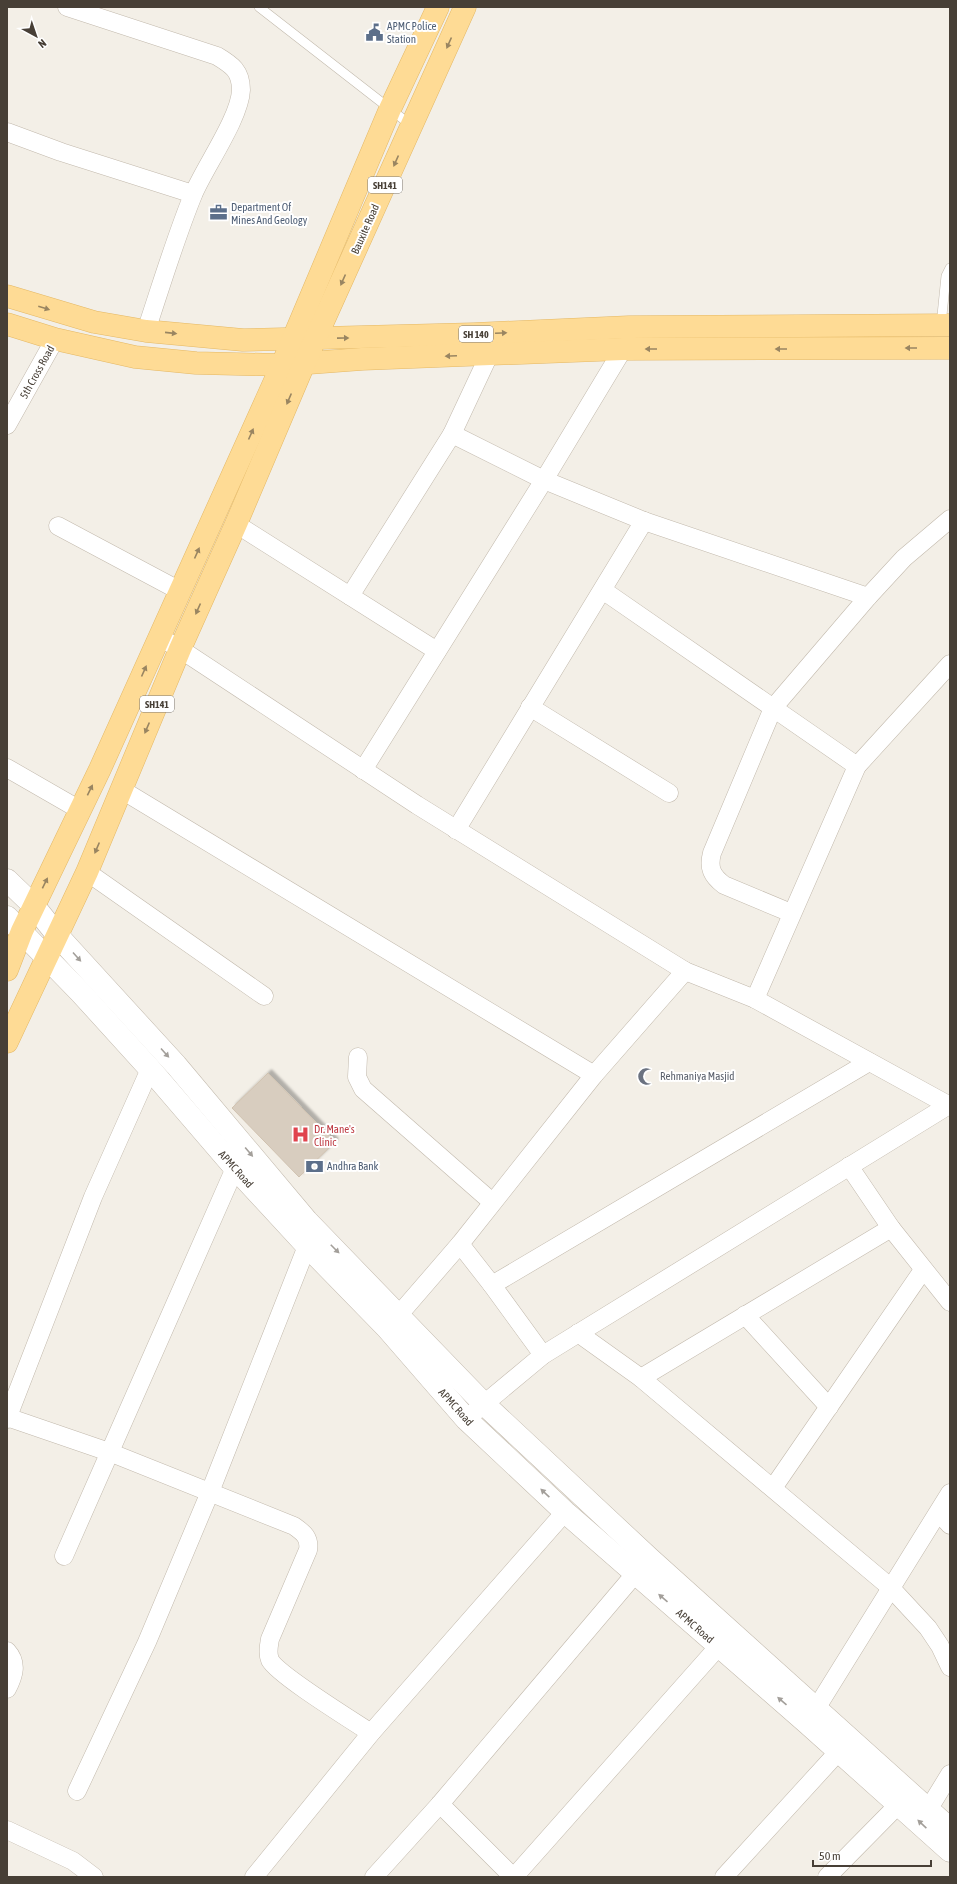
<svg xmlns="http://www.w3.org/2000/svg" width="957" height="1884" viewBox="0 0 957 1884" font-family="'Asap Condensed',sans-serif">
	<defs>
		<filter id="shadow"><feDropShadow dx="3.5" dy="-3.5" stdDeviation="1" flood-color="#0004"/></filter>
	</defs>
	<rect width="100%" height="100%" fill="#f3efe7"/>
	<!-- building -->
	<path fill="#d8cdbf" stroke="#d0c2b0" filter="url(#shadow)" d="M 268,1073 L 335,1142 L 299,1177 L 232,1108 Z"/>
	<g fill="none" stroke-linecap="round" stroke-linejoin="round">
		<defs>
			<g id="service">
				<path d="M 259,7 L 412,126"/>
				<path d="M 941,325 L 946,276 L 950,268"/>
			</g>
			<g id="minor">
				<path d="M 67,7 L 217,56 C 232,65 241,71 241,90 C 240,118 204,168 193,195 C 175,239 161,286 146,331"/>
				<path d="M 7,132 L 61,152 L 193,194"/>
				<path d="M 7,425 L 55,339"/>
				<path d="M 452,434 L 544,480 L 644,521 L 868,597"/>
				<path d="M 236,524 L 437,651"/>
				<path d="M 58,526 L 180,591"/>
				<path d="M 604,591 L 857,766"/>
				<path d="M 350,596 L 452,434 L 489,355"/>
				<path d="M 159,637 L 180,649 L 417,805 L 685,971 L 755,999 L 950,1106"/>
				<path d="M 530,707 L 669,793"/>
				<path d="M 7,768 L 80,810"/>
				<path d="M 363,770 L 544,480 L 623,349"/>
				<path d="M 122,790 L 594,1075"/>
				<path d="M 456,830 L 644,521"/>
				<path d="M 87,872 L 264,996"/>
				<path d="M 791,913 L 724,885 C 712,876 708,868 712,853 L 773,708 L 868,597 L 904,558 L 950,519"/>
				<path d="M 755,999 L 857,766 L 950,664"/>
				<path d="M 358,1057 L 357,1077 L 363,1089 L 492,1202"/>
				<path d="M 849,1166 L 891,1228 L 950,1302"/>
				<path d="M 460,1244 L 594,1075 L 685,971"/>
				<path d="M 492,1285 L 543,1355"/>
				<path d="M 745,1315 L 829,1407"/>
				<path d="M 390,1325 L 460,1244 L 492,1285 L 869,1062"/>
				<path d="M 578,1333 L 641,1378 L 890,1587 L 928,1628 L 940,1646 L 950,1667"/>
				<path d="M 641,1378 L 891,1228"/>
				<path d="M 7,1417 L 109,1452 L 294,1526 C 304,1533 310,1538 308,1550 L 270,1639 C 269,1645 267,1653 270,1660 C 278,1675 353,1721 371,1733"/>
				<path d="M 7,1419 L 93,1197 L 150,1069"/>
				<path d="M 466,1419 L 543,1355 L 949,1105"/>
				<path d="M 773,1488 L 923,1270"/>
				<path d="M 939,1513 L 950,1525"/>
				<path d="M 64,1556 L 235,1168"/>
				<path d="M 7,1651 C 18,1663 14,1676 7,1689"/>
				<path d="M 809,1720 L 950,1493"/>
				<path d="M 77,1791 L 147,1642 L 210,1492 L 307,1246"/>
				<path d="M 440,1804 L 513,1877"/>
				<path d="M 928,1810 L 950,1774"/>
				<path d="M 7,1830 L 73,1861 L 94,1877"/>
				<path d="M 254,1877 L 371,1733 L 565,1512"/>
				<path d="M 374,1877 L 440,1804 L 635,1574"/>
				<path d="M 514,1877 L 719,1646"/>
				<path d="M 724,1877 L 839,1751"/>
				<path d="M 827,1877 L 899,1804"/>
			</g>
			<g id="tertiary">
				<path d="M 7,880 L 34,906 L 58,936 L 176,1065 L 307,1221 L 484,1404 L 649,1558 L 950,1829"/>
				<path d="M 7,917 L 81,993 L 150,1069 L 235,1168 L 307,1246 L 387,1328 L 466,1419 L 565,1512 L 807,1723 L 950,1851"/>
			</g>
			<g id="primary">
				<path d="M 7,296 L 94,322 L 146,331 L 243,340 L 474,334 L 629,327 L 950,325"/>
				<path d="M 7,324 L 55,339 L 135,357 L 196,363 L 282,365 L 362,359 L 623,349 L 950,348"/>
				<path d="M 7,970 L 22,931 L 100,769 L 282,365 L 390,109 L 438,7"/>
				<path d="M 7,1042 L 87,872 L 180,649 L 236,524 L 304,364 L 465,7"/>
			</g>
		</defs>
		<!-- service casing -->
		<use href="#service" stroke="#c2b9ac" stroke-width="10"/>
		<!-- minor casing -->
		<use href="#minor" stroke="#c2b9ac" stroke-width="19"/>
		<!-- tertiary casing -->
		<use href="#tertiary" stroke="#c2b9ac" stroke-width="23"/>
		<!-- primary casing -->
		<use href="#primary" stroke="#e4b865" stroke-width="23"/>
		<!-- service -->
		<use href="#service" stroke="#fff" stroke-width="9"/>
		<!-- minor -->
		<use href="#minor" stroke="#fff" stroke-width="18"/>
		<!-- tertiary -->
		<use href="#tertiary" stroke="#fff" stroke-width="22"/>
		<!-- primary -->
		<use href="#primary" stroke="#fedb95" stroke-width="22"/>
	</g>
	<!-- one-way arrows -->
	<defs><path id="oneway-solid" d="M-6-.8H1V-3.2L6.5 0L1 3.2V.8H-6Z"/></defs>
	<g fill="#998561">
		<use href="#oneway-solid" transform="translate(449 43) rotate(114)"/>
		<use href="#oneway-solid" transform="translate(396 161) rotate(114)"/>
		<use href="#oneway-solid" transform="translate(343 280) rotate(114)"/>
		<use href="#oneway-solid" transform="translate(44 308) rotate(17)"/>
		<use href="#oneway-solid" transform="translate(171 333) rotate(6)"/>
		<use href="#oneway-solid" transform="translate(501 333) rotate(-3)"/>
		<use href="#oneway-solid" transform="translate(343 338) rotate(-1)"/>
		<use href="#oneway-solid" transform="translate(911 348) rotate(180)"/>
		<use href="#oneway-solid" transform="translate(651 349) rotate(180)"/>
		<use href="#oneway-solid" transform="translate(781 349) rotate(180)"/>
		<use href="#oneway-solid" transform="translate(451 356) rotate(178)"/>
		<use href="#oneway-solid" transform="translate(289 399) rotate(113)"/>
		<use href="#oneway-solid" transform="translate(251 434) rotate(-66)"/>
		<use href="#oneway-solid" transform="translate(197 553) rotate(-66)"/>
		<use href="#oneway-solid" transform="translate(198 609) rotate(114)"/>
		<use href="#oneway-solid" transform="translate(144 671) rotate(-66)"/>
		<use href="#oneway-solid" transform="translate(147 728) rotate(113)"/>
		<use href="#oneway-solid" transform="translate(90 790) rotate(-64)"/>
		<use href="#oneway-solid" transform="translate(97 848) rotate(113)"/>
		<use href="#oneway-solid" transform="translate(45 883) rotate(-64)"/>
	</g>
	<g fill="#a39f9a">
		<use href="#oneway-solid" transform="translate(77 957) rotate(48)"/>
		<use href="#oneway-solid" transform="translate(165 1053) rotate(48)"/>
		<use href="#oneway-solid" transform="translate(249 1152) rotate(50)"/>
		<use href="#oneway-solid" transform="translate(335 1249) rotate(45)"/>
		<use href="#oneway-solid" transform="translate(545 1493) rotate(-137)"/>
		<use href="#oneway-solid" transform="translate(663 1598) rotate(-139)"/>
		<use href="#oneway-solid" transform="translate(782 1701) rotate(-139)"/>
		<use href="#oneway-solid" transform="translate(922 1824) rotate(-137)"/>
	</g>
	<!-- icons -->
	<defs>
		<symbol id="civic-bare" viewBox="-9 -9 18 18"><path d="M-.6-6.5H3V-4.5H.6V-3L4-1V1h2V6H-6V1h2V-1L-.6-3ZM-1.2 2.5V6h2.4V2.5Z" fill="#5c6f8a" stroke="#fff" stroke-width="2.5" paint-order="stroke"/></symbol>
		<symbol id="office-bare" viewBox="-9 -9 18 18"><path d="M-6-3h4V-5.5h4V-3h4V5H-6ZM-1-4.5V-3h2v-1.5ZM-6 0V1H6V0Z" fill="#5c6f8a" stroke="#fff" stroke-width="2.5" paint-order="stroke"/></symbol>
		<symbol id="mosque-bare" viewBox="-9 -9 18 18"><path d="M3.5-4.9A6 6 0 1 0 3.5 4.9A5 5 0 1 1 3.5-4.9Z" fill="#6b7280" stroke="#fff" stroke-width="2.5" paint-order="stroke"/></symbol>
		<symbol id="hospital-bare" viewBox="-9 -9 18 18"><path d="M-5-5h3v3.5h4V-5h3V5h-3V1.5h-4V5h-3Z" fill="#e0444e" stroke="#fff" stroke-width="2.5" paint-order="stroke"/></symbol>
		<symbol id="bank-bare" viewBox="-9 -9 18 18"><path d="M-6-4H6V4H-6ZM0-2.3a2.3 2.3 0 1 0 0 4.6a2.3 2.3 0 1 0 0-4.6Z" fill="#5c6f8a" stroke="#fff" stroke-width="2.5" paint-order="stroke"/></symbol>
	</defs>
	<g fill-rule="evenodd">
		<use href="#civic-bare" x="362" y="20" width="25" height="25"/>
		<use href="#office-bare" x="206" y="200" width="25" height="25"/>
		<use href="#mosque-bare" x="634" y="1064" width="25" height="25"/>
		<use href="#hospital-bare" x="288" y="1122" width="25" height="25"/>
		<use href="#bank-bare" x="302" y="1154" width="25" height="25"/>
	</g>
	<g text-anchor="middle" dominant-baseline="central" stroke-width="4" stroke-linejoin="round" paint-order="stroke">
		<!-- shield labels -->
		<g fill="#fff" stroke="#7e7972" stroke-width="1">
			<rect x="368" y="177" width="34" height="16" rx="3"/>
			<rect x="459" y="326" width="34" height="16" rx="3"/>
			<rect x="140" y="696" width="34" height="16" rx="3"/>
		</g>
		<g font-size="10" font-weight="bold" fill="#473f36">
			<text x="385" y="185">SH141</text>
			<text x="476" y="334">SH 140</text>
			<text x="157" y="704">SH141</text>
		</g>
		<!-- service labels -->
		<g font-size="11" fill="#4e5e75" stroke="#fff" text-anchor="start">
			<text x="387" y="26">APMC Police<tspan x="387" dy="13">Station</tspan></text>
			<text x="231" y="207">Department Of<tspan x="231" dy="13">Mines And Geology</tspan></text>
			<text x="327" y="1166">Andhra Bank</text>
		</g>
		<!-- street labels -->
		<g font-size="11" fill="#473f36" stroke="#fff">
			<text transform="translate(365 229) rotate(-66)">Bauxite Road</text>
			<text transform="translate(37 372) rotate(-61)">5th Cross Road</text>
			<text transform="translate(236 1169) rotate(48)">APMC Road</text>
			<text transform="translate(456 1407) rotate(48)">APMC Road</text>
			<text transform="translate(695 1626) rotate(41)">APMC Road</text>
		</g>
		<!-- worship labels -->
		<g font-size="11" fill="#5b616d" stroke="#fff" text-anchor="start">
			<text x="660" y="1076">Rehmaniya Masjid</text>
		</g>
		<!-- health labels -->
		<g font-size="11" fill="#be3a42" stroke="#fff" text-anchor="start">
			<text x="314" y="1129">Dr. Mane's<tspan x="314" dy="13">Clinic</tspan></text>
		</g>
	</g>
	<!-- border -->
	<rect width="957" height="1884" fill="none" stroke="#473f36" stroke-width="16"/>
	<!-- north arrow -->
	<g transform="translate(36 36) rotate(140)" stroke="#ffffff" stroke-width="3" paint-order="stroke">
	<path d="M0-3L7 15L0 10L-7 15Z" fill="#473f36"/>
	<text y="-6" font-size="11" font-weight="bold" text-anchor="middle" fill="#473f36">N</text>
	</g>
	<!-- scale -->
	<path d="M813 1860v6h118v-6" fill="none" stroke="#473f36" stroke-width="2"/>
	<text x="819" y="1860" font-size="12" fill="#473f36" stroke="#ffffff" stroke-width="3" paint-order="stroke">50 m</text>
</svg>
